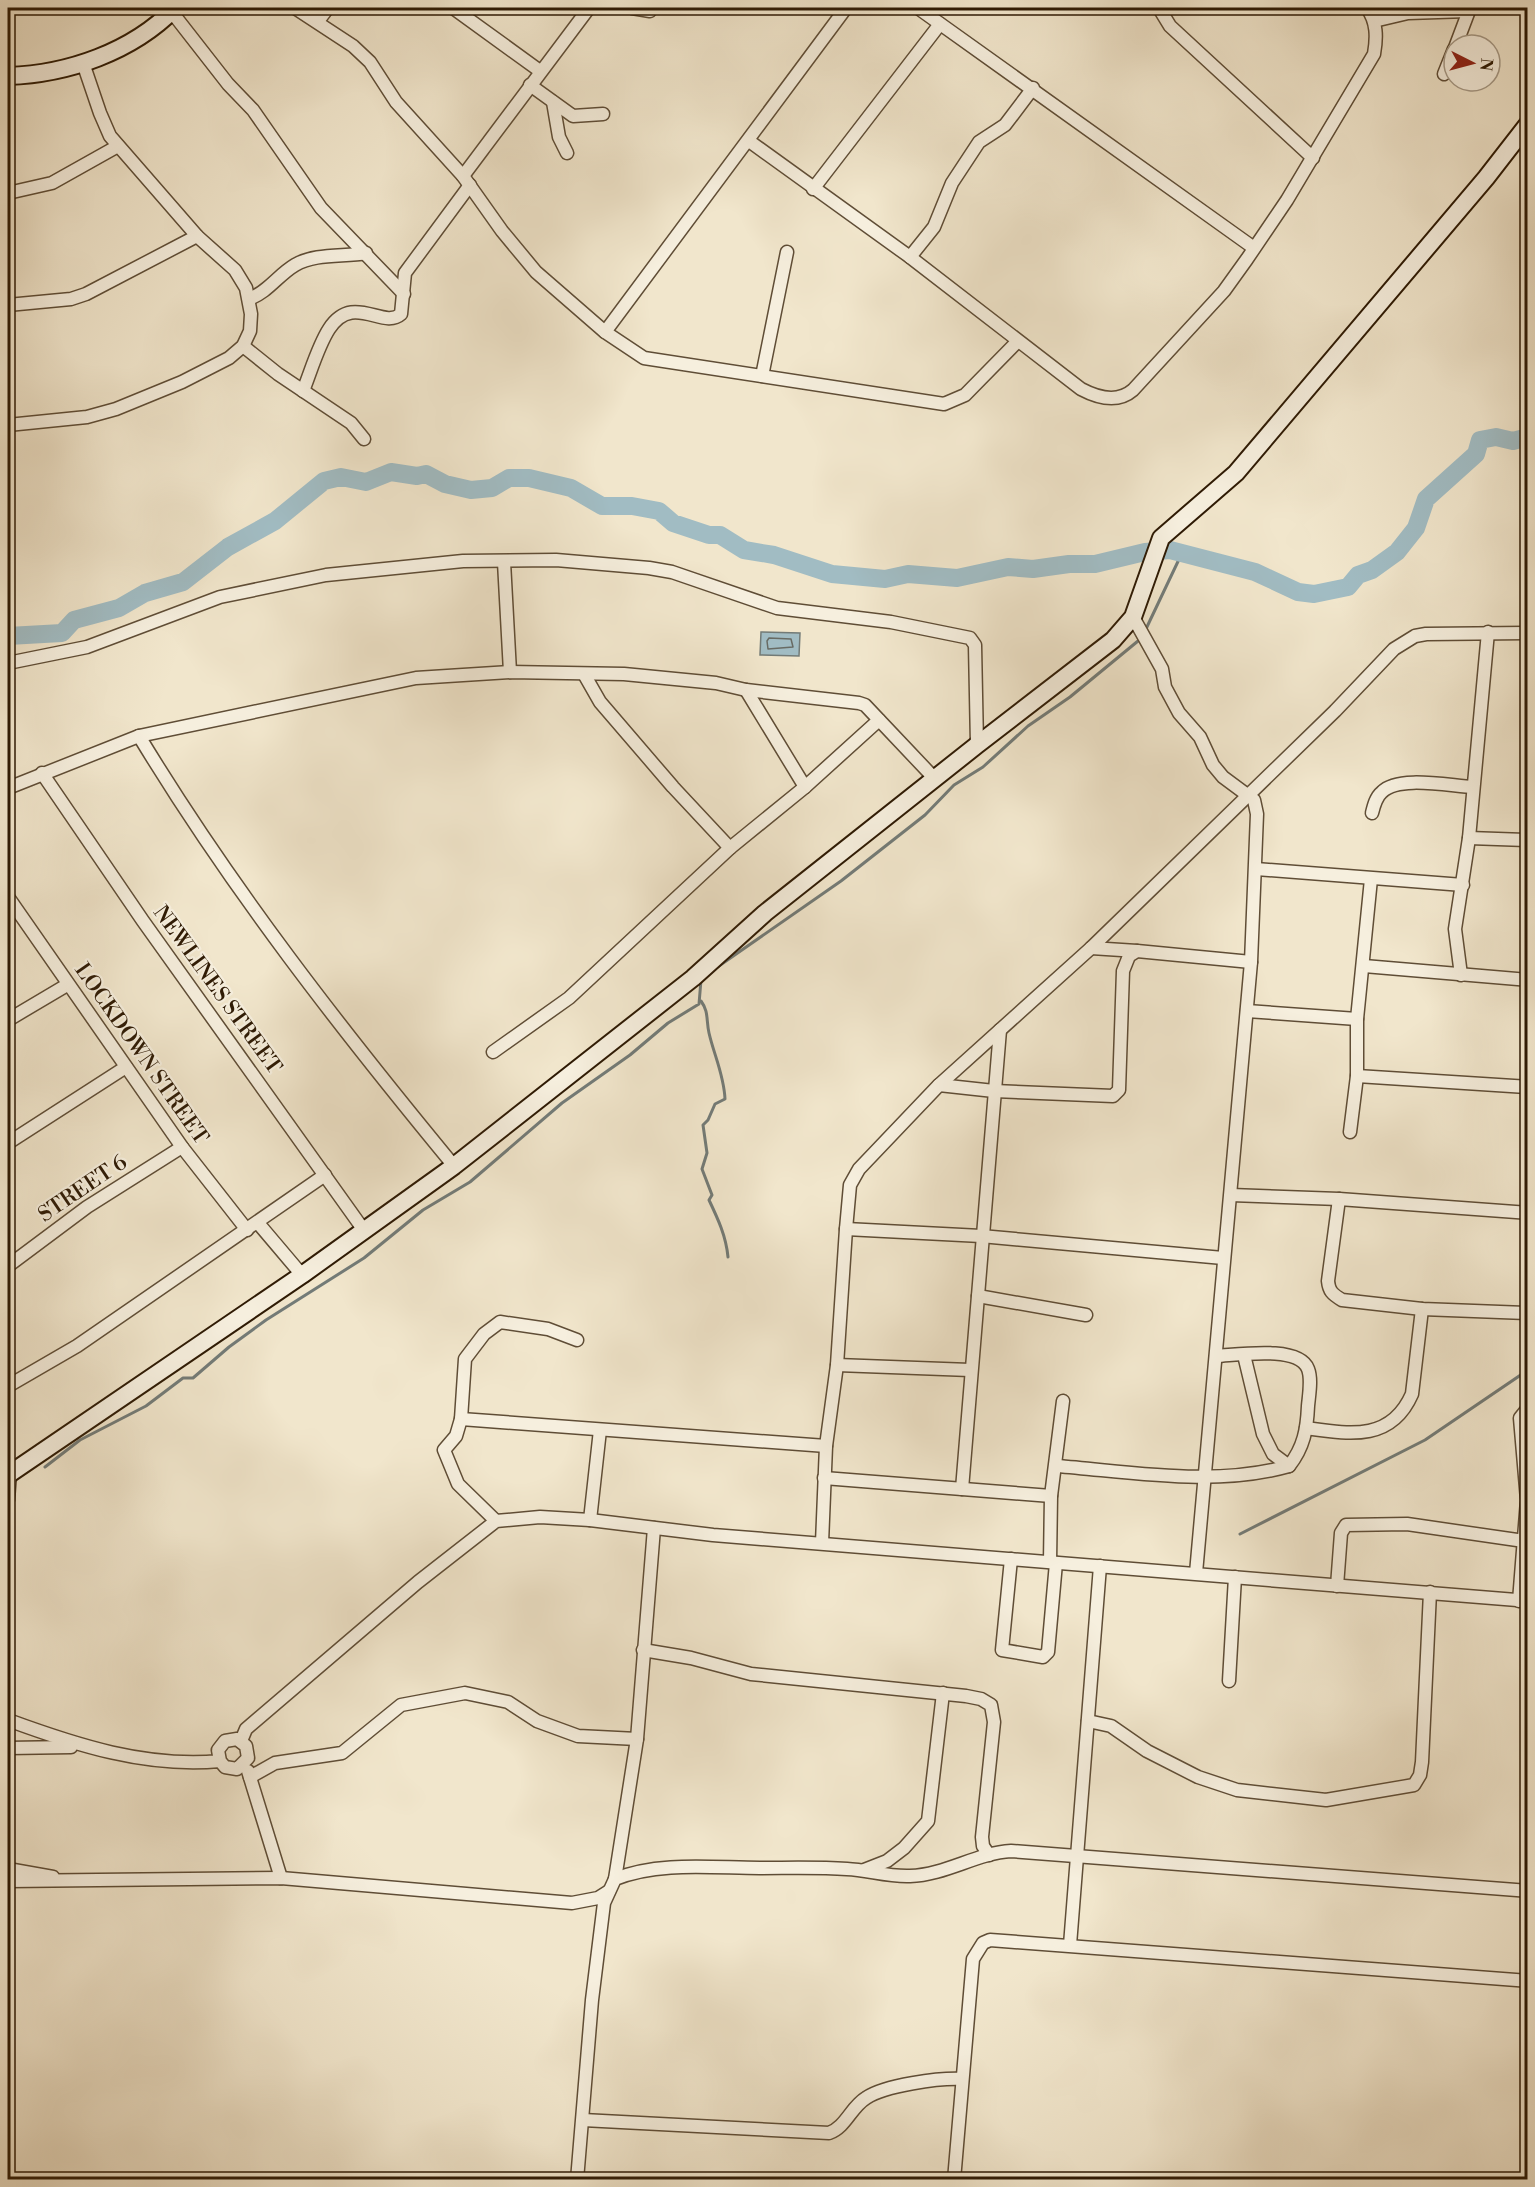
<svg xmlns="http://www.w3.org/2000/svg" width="1535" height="2187" viewBox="0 0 1535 2187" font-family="'Libre Bodoni',serif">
	<rect width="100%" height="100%" fill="#f1e6cc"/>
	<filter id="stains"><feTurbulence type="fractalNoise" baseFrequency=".00333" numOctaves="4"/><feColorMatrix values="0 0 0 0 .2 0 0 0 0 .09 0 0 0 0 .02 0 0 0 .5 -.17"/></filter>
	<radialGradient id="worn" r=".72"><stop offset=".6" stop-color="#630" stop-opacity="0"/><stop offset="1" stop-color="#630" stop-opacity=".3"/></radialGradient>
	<!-- water -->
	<path fill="#a1bcc3" stroke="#737b77" stroke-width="1.5" d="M 761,632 L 800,633 L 799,656 L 760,655 Z"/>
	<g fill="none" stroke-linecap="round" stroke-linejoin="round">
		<!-- shore -->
		<path stroke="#686b64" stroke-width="1.5" d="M 769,638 L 791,639 L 793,647 L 768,649 L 767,641 Z"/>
		<!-- stream -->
		<g stroke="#737b77" stroke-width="3">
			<path d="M 1145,631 L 1182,553"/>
			<path d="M 716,968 L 841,881 L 925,815 L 954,785 L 983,767 L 1028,726 L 1070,697 L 1138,641"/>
			<path d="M 701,1001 C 709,1012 706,1020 709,1033 C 714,1055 724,1075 725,1099 L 715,1104 L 708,1120 L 703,1125 L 707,1153 L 702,1169 L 712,1195 L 709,1200 C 718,1219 726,1236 728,1257"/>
			<path d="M 45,1467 L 80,1440 L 146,1406 L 183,1378 L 193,1378 L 229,1347 L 266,1320 L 364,1258 L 423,1210 L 470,1182 L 562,1103 L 630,1055 L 668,1023 L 699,1004 L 701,980"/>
			<path d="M 1240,1534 L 1425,1440 L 1528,1370"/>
		</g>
		<!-- river -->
		<path stroke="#a1bcc3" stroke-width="18" d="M 8,636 L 62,633 L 74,620 L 119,608 L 145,593 L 183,582 L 228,547 L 275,521 L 324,481 L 341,477 L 366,482 L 391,472 L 417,476 L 426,474 L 445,484 L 471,490 L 492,488 L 509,478 L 529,478 L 571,488 L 602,506 L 632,506 L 659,511 L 673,523 L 709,535 L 720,535 L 744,550 L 774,555 L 832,574 L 885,579 L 908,574 L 957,578 L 1008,567 L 1033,569 L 1069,564 L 1095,564 L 1145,552 L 1170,550 L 1255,572 L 1298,592 L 1314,594 L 1348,587 L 1358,575 L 1372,570 L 1397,552 L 1416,528 L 1426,499 L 1476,454 L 1480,440 L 1496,437 L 1513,441 L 1528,437"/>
		<defs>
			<g id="street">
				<path d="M 295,8 L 353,46 L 370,62 L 396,102 L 463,176 L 502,231 L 536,272 L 605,332 L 644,358 L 944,404 L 965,395 L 1017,342"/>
				<path d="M 453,8 L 540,71"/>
				<path d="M 632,8 L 650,11"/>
				<path d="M 918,8 L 1254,248"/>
				<path d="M 1159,8 L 1170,26 L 1313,158"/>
				<path d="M 171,11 L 228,84 L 253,110 L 321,208 L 404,294"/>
				<path d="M 318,21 L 328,8"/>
				<path d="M 1374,21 L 1408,13 L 1468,11"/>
				<path d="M 1456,45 L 1470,8"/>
				<path d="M 1444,74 L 1454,49"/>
				<path d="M 530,85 L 573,116 L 603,114"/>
				<path d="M 553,102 L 559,137 L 567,153"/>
				<path d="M 749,141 L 910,257 L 1081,389 C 1098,398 1118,403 1133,390 L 1224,291 L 1247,259 L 1287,200 L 1374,54 C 1377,37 1377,22 1367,8"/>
				<path d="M 463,176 L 589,8"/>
				<path d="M 813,189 L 940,24"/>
				<path d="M 8,193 L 52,183 L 118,146"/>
				<path d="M 910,257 L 934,227 L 952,183 L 979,142 L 1005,125 L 1033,88"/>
				<path d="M 249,299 C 268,292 278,275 295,265 C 315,253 344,257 366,253"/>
				<path d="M 8,305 L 71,299 L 86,294 L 197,236"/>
				<path d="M 605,332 L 846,8"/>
				<path d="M 243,346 L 278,374 L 351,423 L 364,439"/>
				<path d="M 762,376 L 787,252"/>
				<path d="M 303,391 C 311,371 318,346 329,329 C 353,292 383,330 401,314 L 405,273 L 470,185"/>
				<path d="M 8,425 L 87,417 L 116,409 L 182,382 L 229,358 L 243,346 L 250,331 L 251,314 L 246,288 L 235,270 L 197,236 L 110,136 L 100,113 L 83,63"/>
				<path d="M 504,562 L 510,672"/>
				<path d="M 1133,617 L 1162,669 L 1165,687 L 1179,713 L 1200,737 L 1213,765 L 1223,777 L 1254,800 L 1257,814 L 1251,962 L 1196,1573"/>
				<path d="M 8,663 L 87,647 L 220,597 L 326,575 L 463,561 L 556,560 L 649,568 L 672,572 L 777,608 L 891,622 L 970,638 L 975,645 L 977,745"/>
				<path d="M 584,674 L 600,702 L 673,787 L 730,848"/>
				<path d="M 746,690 L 805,787"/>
				<path d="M 139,736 C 231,888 341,1029 454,1166"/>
				<path d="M 42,773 L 143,921 L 363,1229"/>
				<path d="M 8,788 L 139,736 L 416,678 L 510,672 L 624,674 L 716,683 L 746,690 L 859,703 L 865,705 L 935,779"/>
				<path d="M 1372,813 C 1374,805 1376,797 1382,792 C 1398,775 1450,786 1473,787"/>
				<path d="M 1469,838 L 1528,840"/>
				<path d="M 1256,869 L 1463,885"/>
				<path d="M 8,897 L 182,1147 L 247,1230"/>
				<path d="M 1091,948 L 1137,951"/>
				<path d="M 1364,966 L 1528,980"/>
				<path d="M 1461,975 L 1455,929 L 1469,838 L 1488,632"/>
				<path d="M 1247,1011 L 1357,1019"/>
				<path d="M 8,1020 L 67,985"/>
				<path d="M 493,1052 L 569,998 L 730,848 L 805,787 L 879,720"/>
				<path d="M 1357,1076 L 1528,1087"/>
				<path d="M 939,1085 L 994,1091 L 1113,1096 L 1119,1090 L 1123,971 L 1129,956 L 1137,951 L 1251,962"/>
				<path d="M 1350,1132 L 1357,1076 L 1357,1019 L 1371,879"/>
				<path d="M 8,1143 L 126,1067"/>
				<path d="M 1231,1195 L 1339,1199 L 1528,1213"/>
				<path d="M 1339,1199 L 1328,1281 C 1329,1291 1332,1294 1342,1300 L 1422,1309 L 1528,1313"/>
				<path d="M 258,1223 L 302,1275"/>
				<path d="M 846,1229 L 981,1236 L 1223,1258"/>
				<path d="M 8,1266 L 87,1207 L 182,1147"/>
				<path d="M 978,1296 L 1086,1315"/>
				<path d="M 1244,1355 L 1263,1434 L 1273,1454 L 1289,1466"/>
				<path d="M 837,1365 L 970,1370"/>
				<path d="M 8,1386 L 77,1346 L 325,1175"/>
				<path d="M 461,1419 L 826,1446"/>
				<path d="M 1306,1428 C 1349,1434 1391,1442 1412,1394 L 1422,1309"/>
				<path d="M 1057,1466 C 1133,1472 1215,1487 1289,1466 C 1304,1447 1307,1429 1308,1406 C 1309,1395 1312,1379 1308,1369 C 1299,1345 1237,1355 1217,1356"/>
				<path d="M 824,1478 L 1051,1496"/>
				<path d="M 962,1489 L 1000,1030"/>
				<path d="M 8,1500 L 10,1474"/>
				<path d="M 590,1520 L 600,1430"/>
				<path d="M 496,1521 L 458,1484 L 444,1450 L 456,1436 L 461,1419 L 465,1359 L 484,1334 L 500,1322 L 548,1329 L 577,1340"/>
				<path d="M 822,1543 L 826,1446 L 837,1365 L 846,1229 L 850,1185 L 859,1169 L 939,1085 L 1091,948 L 1335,711 L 1394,649 L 1415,636 L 1426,634 L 1528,633"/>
				<path d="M 1011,1559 L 1002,1650 L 1043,1657 L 1048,1652 L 1056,1563"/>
				<path d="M 1050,1562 L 1051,1496 L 1063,1401"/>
				<path d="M 1337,1586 L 1341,1533 L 1346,1525 L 1407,1524 L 1524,1541"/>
				<path d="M 1519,1601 L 1527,1500 L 1520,1418 L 1528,1408"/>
				<path d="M 643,1650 L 691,1658 L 751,1674 L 966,1696 L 981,1699 L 991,1705 L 994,1722 L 982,1837 L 983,1846 L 989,1855"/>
				<path d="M 1229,1681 L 1235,1577"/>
				<path d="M 8,1720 C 76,1745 146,1768 220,1761 L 225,1767 L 237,1769 L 248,1758 L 246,1746 L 237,1739 L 225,1741 L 218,1750 L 220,1761"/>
				<path d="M 1088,1721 L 1111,1726 L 1147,1751 L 1198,1777 L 1237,1790 L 1326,1800 L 1414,1785 L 1420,1775 L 1422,1762 L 1430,1592"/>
				<path d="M 241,1741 L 246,1729 L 418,1582 L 496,1521 L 540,1517 L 590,1520 L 713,1535 L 1528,1601"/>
				<path d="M 8,1748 L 71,1747"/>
				<path d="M 248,1771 L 281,1878"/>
				<path d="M 250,1777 L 275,1763 L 342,1753 L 401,1705 L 465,1693 L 508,1702 L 537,1721 L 578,1736 L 637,1739"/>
				<path d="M 8,1869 L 53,1877"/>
				<path d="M 864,1870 L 887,1861 L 904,1848 L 928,1821 L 943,1693"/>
				<path d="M 615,1879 L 637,1739 L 654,1528"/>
				<path d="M 8,1881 L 281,1878 L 572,1903 L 598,1898 L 609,1891"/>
				<path d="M 1070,1945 L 1100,1566"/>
				<path d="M 583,2120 L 829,2133 C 846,2127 851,2107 866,2098 C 885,2085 939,2078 962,2079"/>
				<path d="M 577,2180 L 592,2000 L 604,1903 L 615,1879 C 659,1861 714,1868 760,1868 C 789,1868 818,1867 847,1869 C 868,1870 888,1877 910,1876 C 945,1875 977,1853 1011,1851 L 1528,1891"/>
				<path d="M 954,2180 L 973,1959 L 983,1943 L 990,1940 L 1528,1981"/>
				<path d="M 966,2180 L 1015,2180"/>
			</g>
			<g id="secondary">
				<path d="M 8,76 C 68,74 132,52 175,8"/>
				<path d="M 8,1475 L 302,1275 L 454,1166 L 693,978 L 765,913 L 977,745 L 1113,640 L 1133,617 L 1161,538 L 1236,473 L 1486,178 L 1528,124"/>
			</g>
		</defs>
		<!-- street casing -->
		<use href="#street" stroke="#5f4d36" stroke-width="15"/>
		<!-- secondary casing -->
		<use href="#secondary" stroke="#2e1a04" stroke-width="20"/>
		<!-- street -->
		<use href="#street" stroke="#f6efde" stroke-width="12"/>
		<!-- secondary -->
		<use href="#secondary" stroke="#f6efde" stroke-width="16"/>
	</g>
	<g text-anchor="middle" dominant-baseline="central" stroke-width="4.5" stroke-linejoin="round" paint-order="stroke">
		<!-- street labels -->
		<g font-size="21" fill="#2e1a04" stroke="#f6efde">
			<text transform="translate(217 990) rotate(54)">NEWLINES STREET</text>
			<text transform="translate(141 1054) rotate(55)">LOCKDOWN STREET</text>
			<text transform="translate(83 1189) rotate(-34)">STREET 6</text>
		</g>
	</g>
	<!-- margin -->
	<rect width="1535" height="2187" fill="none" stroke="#f1e6cc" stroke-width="30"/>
	<rect x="9" y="9" width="1517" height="2169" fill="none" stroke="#2e1a04" stroke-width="3"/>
	<rect x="15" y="15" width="1505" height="2157" fill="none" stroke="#2e1a04" stroke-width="1.5"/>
	<!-- north arrow -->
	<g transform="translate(1472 63) rotate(96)"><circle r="28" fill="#f6efde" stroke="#a69a87" stroke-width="1.5"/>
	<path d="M0-4.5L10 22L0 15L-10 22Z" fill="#8f2418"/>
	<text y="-9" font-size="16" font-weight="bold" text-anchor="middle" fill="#2e1a04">N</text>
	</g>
	<rect width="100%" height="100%" filter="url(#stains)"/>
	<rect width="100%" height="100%" fill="url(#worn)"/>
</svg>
